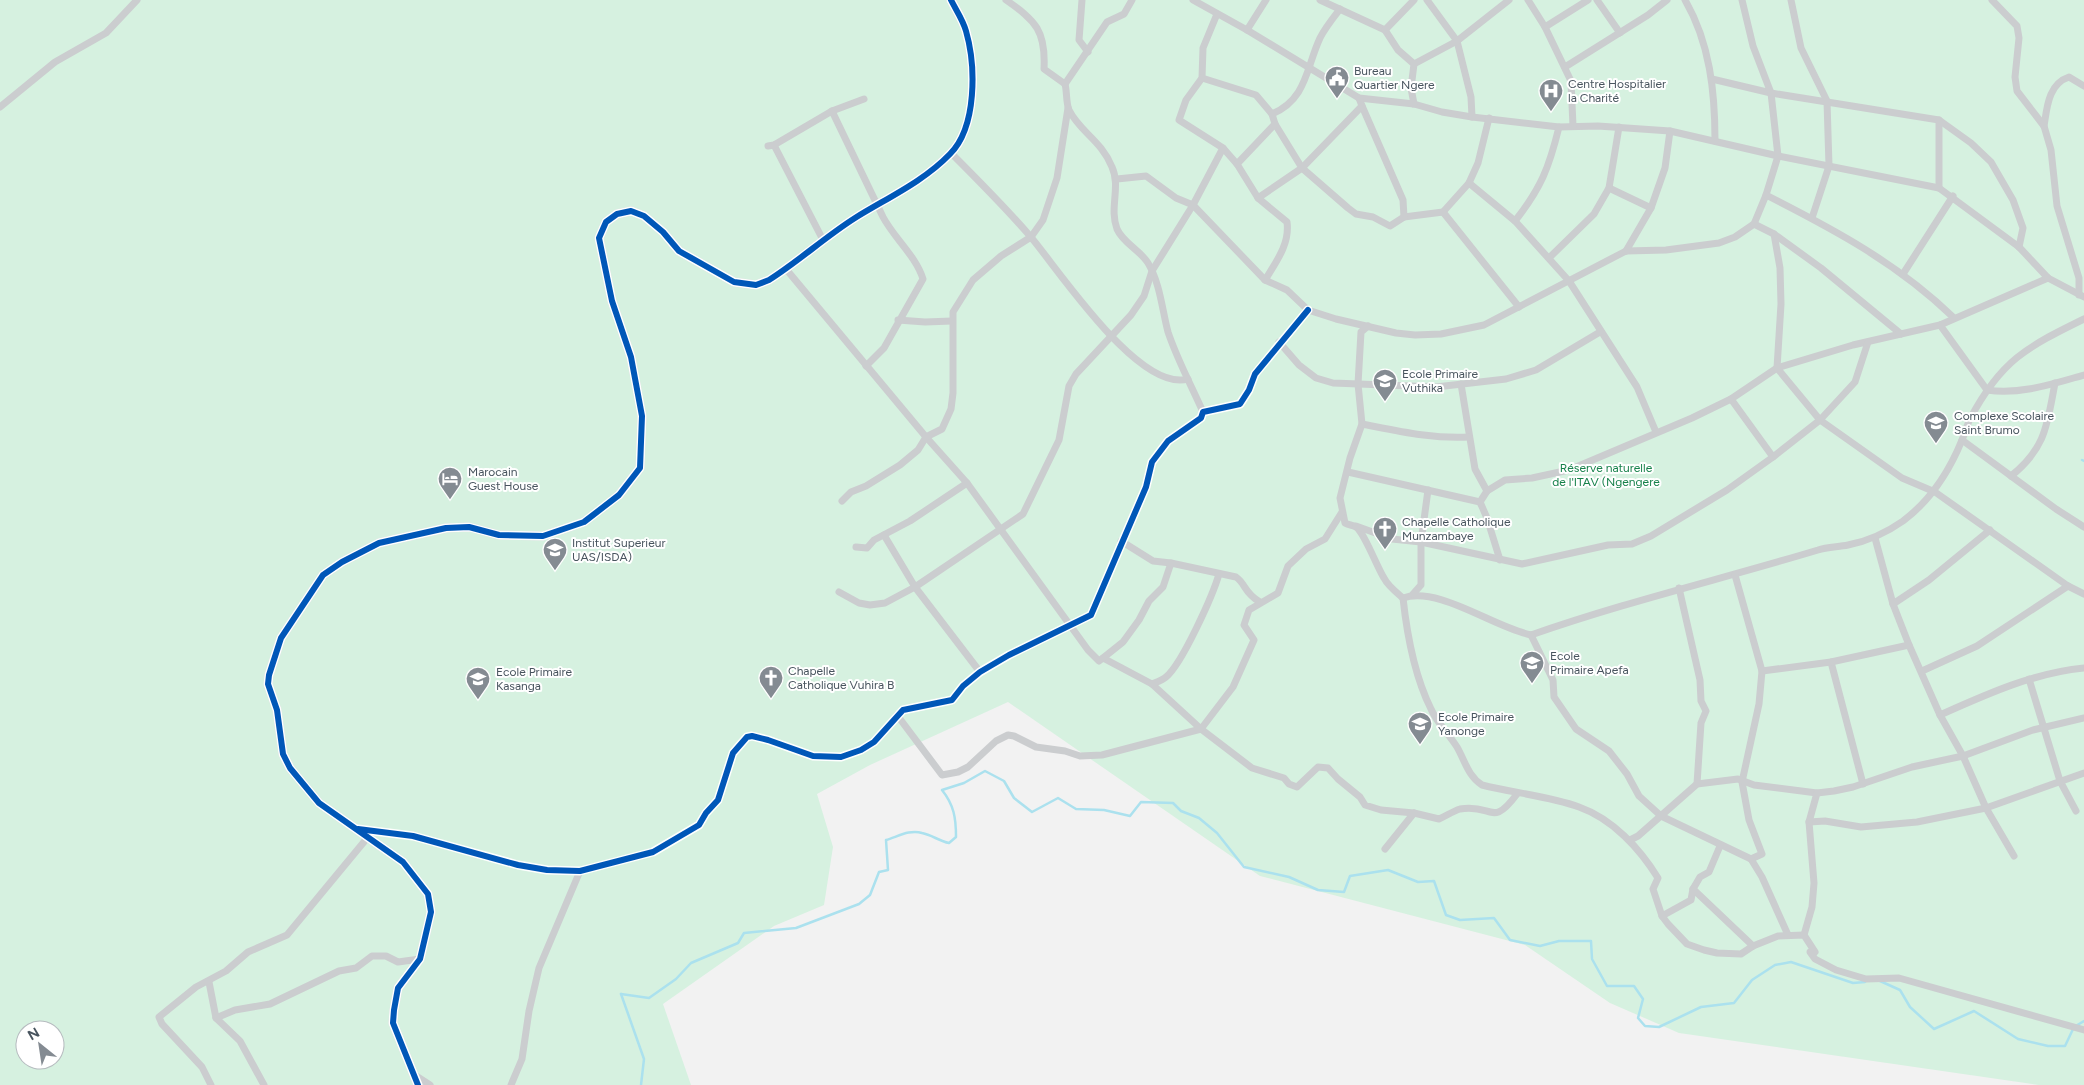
<svg xmlns="http://www.w3.org/2000/svg" width="2084" height="1085" viewBox="0 0 2084 1085" font-family="Figtree,sans-serif">
	<rect width="100%" height="100%" fill="#f2f2f2"/>
	<!-- green -->
	<path fill="#d6f1e0" fill-rule="evenodd" d="M 0,0 L 2084,0 L 2084,1085 L 2039,1085 L 1679,1033 L 1610,1003 L 1525,945 L 1260,876 L 1008,702 L 870,765 L 817,794 L 833,847 L 824,905 L 774,926 L 663,1004 L 691,1085 L 0,1085 ZM 25,1030 L 55,1030 L 55,1060 L 25,1060 Z"/>
	<g fill="none" stroke-linecap="round" stroke-linejoin="round">
		<!-- stream -->
		<g stroke="#abe1ee" stroke-width="2.5">
			<path d="M 2082,460 L 2084,461"/>
			<path d="M 1880,981 L 1900,990 L 1910,1007 L 1934,1029 L 1974,1011 L 2018,1039 L 2048,1046 L 2065,1046 L 2074,1027 L 2084,1021"/>
			<path d="M 621,994 L 649,998 L 676,979 L 691,963 L 738,943 L 744,933 L 796,928 L 859,904 L 870,895 L 879,872 L 888,870 L 886,840 C 897,837 910,829 922,833 C 932,835 939,841 949,843 L 956,837 C 956,818 954,805 942,790 L 964,783 L 985,771 L 1004,781 L 1014,798 L 1032,812 L 1058,798 L 1076,809 L 1104,810 L 1130,816 L 1141,802 L 1173,803 L 1181,811 L 1199,818 L 1217,833 L 1244,867 L 1289,877 L 1318,890 L 1344,892 L 1350,876 L 1388,870 L 1418,882 L 1434,881 L 1446,915 L 1460,920 L 1494,918 L 1510,940 L 1540,946 L 1559,941 L 1591,941 L 1592,959 L 1607,986 L 1634,986 L 1643,999 L 1638,1018 L 1645,1026 L 1659,1027 L 1701,1007 L 1734,1003 L 1752,980 L 1775,965 L 1791,962 L 1853,983 L 1865,982"/>
			<path d="M 621,994 L 644,1059 L 641,1085"/>
		</g>
		<!-- minor -->
		<g stroke="#cbcdcf" stroke-width="7">
			<path d="M 1006,0 C 1036,21 1046,31 1044,69 L 1065,84 C 1067,91 1066,103 1069,110 C 1080,132 1101,140 1112,167 C 1121,187 1109,208 1117,229 C 1123,243 1140,250 1148,263 C 1160,283 1162,309 1168,332 C 1177,359 1191,385 1203,412"/>
			<path d="M 1082,0 L 1079,40 L 1088,52"/>
			<path d="M 1193,0 L 1247,30 L 1359,98 L 1414,104 L 1442,112 L 1472,117 L 1559,127 L 1598,126 L 1670,131 L 1778,156 L 1939,188 L 2019,247 L 2048,278 L 2084,297"/>
			<path d="M 1320,0 L 1385,30 L 1398,50 L 1414,64 L 1411,88 L 1414,104"/>
			<path d="M 1427,0 L 1457,41 L 1471,97 L 1472,117"/>
			<path d="M 1528,0 L 1545,27 L 1571,81 L 1573,126"/>
			<path d="M 1597,0 L 1620,33"/>
			<path d="M 1685,0 C 1710,43 1715,92 1715,141"/>
			<path d="M 1791,0 L 1801,48 L 1827,101 L 1829,166 L 1812,218"/>
			<path d="M 1992,0 L 2017,26 L 2019,38 L 2015,77 L 2017,91 L 2044,126 L 2051,150 L 2057,206 L 2079,278 L 2079,295"/>
			<path d="M 1217,14 L 1203,48 L 1202,78 L 1186,100 L 1179,120 L 1223,148 L 1237,164 L 1258,198 L 1287,222 C 1290,244 1276,262 1265,280"/>
			<path d="M 1545,27 L 1588,0"/>
			<path d="M 1247,30 L 1266,0"/>
			<path d="M 1385,30 L 1414,0"/>
			<path d="M 1414,64 L 1457,41 L 1509,0"/>
			<path d="M 1565,67 L 1648,15 L 1667,0"/>
			<path d="M 1202,78 L 1256,95 L 1272,114 L 1275,124 L 1302,168 L 1348,208 L 1356,214 L 1373,217 L 1390,226 L 1404,217 L 1443,212 L 1469,183 L 1478,163 L 1489,118"/>
			<path d="M 1712,79 L 1771,93 L 1939,120 L 1971,143 L 1991,162 L 2013,200 L 2023,228 L 2019,247"/>
			<path d="M 1065,84 L 1107,22 L 1124,14 L 1132,0"/>
			<path d="M 1362,106 L 1403,200 L 1404,217"/>
			<path d="M 0,107 L 55,62 L 106,33 L 137,0"/>
			<path d="M 832,111 L 883,217 C 894,238 916,256 923,279 L 884,348 L 866,366"/>
			<path d="M 1272,114 C 1307,99 1306,68 1320,38 C 1325,28 1333,18 1340,9"/>
			<path d="M 1939,120 L 1939,188"/>
			<path d="M 2044,126 C 2047,108 2048,84 2069,77 L 2084,86"/>
			<path d="M 774,145 L 823,240"/>
			<path d="M 768,146 L 774,145 L 832,111 L 864,99"/>
			<path d="M 951,153 C 978,180 1005,207 1030,236 C 1059,270 1139,393 1188,379"/>
			<path d="M 1237,164 L 1275,124"/>
			<path d="M 1117,179 L 1146,176 L 1176,198 L 1193,205 L 1265,280 L 1287,290 L 1308,310 L 1336,319 L 1396,333 L 1415,335 L 1441,334 L 1484,325 L 1626,251 L 1666,250 L 1719,243 L 1735,237 L 1754,224 L 1766,195 L 1778,156 L 1771,93 L 1753,46 L 1742,0"/>
			<path d="M 1469,183 L 1515,221 L 1569,281 L 1637,387 L 1656,432"/>
			<path d="M 1609,188 L 1651,208"/>
			<path d="M 1766,195 C 1835,230 1897,263 1953,317"/>
			<path d="M 1258,198 L 1302,168 L 1362,106 L 1359,98"/>
			<path d="M 1443,212 L 1519,307"/>
			<path d="M 1515,221 C 1541,188 1549,168 1559,127"/>
			<path d="M 1754,224 L 1774,234 L 1821,268 L 1901,334"/>
			<path d="M 1774,234 L 1780,268 L 1781,304 L 1777,368 L 1820,420 L 1902,478 L 1935,492 L 2068,586 L 2084,594"/>
			<path d="M 1626,251 L 1651,208 L 1665,168 L 1670,131"/>
			<path d="M 1549,258 L 1594,214 L 1609,188 L 1619,127"/>
			<path d="M 786,269 L 926,437 L 967,483 L 1088,650 L 1099,661 L 1103,658 L 1152,684 L 1201,729 L 1252,768 L 1284,778 L 1289,784 L 1297,787 L 1318,767 L 1328,768 L 1338,779 L 1360,797 L 1365,805 L 1381,810 L 1414,813 L 1439,819 C 1446,816 1453,811 1460,809 C 1493,803 1491,829 1517,794"/>
			<path d="M 1903,274 L 1953,196"/>
			<path d="M 898,320 L 925,322 L 952,321"/>
			<path d="M 1940,325 L 1987,390 C 2020,395 2052,384 2084,375"/>
			<path d="M 1368,326 L 1361,332 L 1358,384 L 1362,424 L 1350,458 L 1340,498 L 1345,523 C 1348,525 1353,525 1356,527 C 1364,532 1377,567 1384,578 C 1388,586 1396,592 1403,598 C 1439,586 1493,627 1531,635 C 1625,602 1722,579 1818,550 C 1827,547 1838,547 1848,545 C 1869,541 1886,533 1903,521 C 1931,500 1949,472 1962,440 C 1965,433 1967,425 1970,419 C 2001,360 2027,347 2084,319"/>
			<path d="M 1279,342 L 1299,365 L 1316,378 L 1333,383 L 1436,387 L 1506,379 L 1536,370 L 1600,332"/>
			<path d="M 1461,384 L 1475,469 L 1487,491 L 1480,502 L 1487,518 L 1500,560"/>
			<path d="M 1731,399 L 1773,457"/>
			<path d="M 1362,424 C 1398,431 1432,439 1469,437"/>
			<path d="M 1962,440 L 2056,509 L 2084,527"/>
			<path d="M 1348,472 L 1480,502"/>
			<path d="M 2011,476 C 2046,448 2047,425 2055,383"/>
			<path d="M 1487,491 L 1505,480 L 1532,478 L 1569,470 L 1692,418 L 1731,399 L 1777,368 L 1853,345 L 1940,325 L 2048,278"/>
			<path d="M 842,501 L 851,492 L 866,486 L 900,465 L 918,450 L 926,437 L 942,429 L 951,409 L 953,393 L 953,312 L 973,280 L 1001,256 L 1031,237 L 1043,220 L 1057,178 L 1068,108"/>
			<path d="M 1356,526 L 1392,539 L 1421,542 L 1522,564 L 1608,545 L 1632,544 L 1651,536 L 1727,490 L 1773,457 L 1820,420 L 1855,382 L 1868,342"/>
			<path d="M 884,535 L 915,587 L 980,672"/>
			<path d="M 1875,538 L 1893,604 L 1909,645 L 1940,715 L 1963,756 L 1986,808 L 2014,856"/>
			<path d="M 1121,541 L 1153,561 L 1171,563 L 1236,577 C 1246,584 1244,593 1260,602"/>
			<path d="M 856,547 L 867,548 L 874,540 L 910,521 L 967,483"/>
			<path d="M 1735,575 L 1762,671 L 1759,704 L 1742,782 L 1749,820 L 1762,854 L 1751,859"/>
			<path d="M 1679,588 L 1700,680 L 1701,701 L 1706,711 L 1701,723 L 1697,784"/>
			<path d="M 839,592 L 859,603 L 870,605 L 885,603 L 915,587 L 1023,514 L 1059,440 L 1069,386 L 1076,374 L 1131,315 L 1144,296 L 1152,271 L 1193,205 L 1223,148"/>
			<path d="M 1413,594 L 1421,585 L 1421,542 L 1428,490"/>
			<path d="M 1403,598 C 1407,635 1414,675 1431,709 C 1437,723 1449,734 1457,747 C 1465,761 1468,776 1482,785 C 1513,793 1549,796 1579,807 C 1613,819 1640,849 1658,878 L 1653,889 L 1662,916 L 1668,924 L 1687,944 L 1704,950 L 1717,953 L 1741,954 L 1753,946 L 1778,936 L 1804,935 L 1815,952 L 1810,952 L 1815,959 L 1836,970 L 1866,979 L 1899,978 L 2084,1030"/>
			<path d="M 1893,604 L 1929,580 L 1990,530"/>
			<path d="M 1531,635 L 1553,680 L 1554,697 L 1576,729 L 1609,751 L 1627,774 L 1639,796 L 1661,816 L 1751,859 L 1762,877 L 1788,935"/>
			<path d="M 1103,658 L 1123,642 L 1139,620 L 1149,601 L 1163,587 L 1171,563"/>
			<path d="M 1831,662 L 1863,784"/>
			<path d="M 1762,671 L 1831,662 L 1909,645"/>
			<path d="M 1922,671 L 1977,646 L 2068,586"/>
			<path d="M 2029,679 L 2060,781 L 2076,811"/>
			<path d="M 1152,684 C 1157,682 1163,680 1166,677 C 1182,664 1213,595 1219,574"/>
			<path d="M 897,715 L 942,775 L 958,772 L 968,767 L 996,741 L 1008,735 L 1014,736 L 1036,747 L 1065,751 L 1080,756 L 1102,755 L 1201,729 L 1233,687 L 1254,640 L 1244,625 L 1249,610 L 1278,593 L 1288,566 L 1306,549 L 1325,539 L 1342,512"/>
			<path d="M 1940,715 C 1987,694 2033,673 2084,668"/>
			<path d="M 1809,822 L 1825,821 L 1861,827 L 1917,822 L 1986,808 L 2084,773"/>
			<path d="M 356,828 L 413,836 L 518,865 L 547,870 L 580,871 L 653,852 L 699,825 L 706,813 L 718,800 L 733,753 L 747,737 L 752,736 L 768,740 L 813,756 L 841,757 L 861,750 L 874,742 L 903,710 L 952,700 L 963,686 L 980,672 L 1009,655 L 1091,615 L 1146,487 L 1152,462 L 1168,441 L 1201,418 L 1203,412 L 1240,404 L 1249,390 L 1255,374 L 1308,310"/>
			<path d="M 1630,840 L 1638,836 L 1697,784 L 1738,779 L 1754,785 L 1817,793 L 1834,791 L 1853,787 L 1912,767 L 1963,756 L 2033,730 L 2084,718"/>
			<path d="M 1385,849 L 1414,813"/>
			<path d="M 1693,889 L 1753,946"/>
			<path d="M 1662,916 L 1691,900 L 1693,889 L 1700,877 L 1709,872 L 1720,846"/>
			<path d="M 1804,935 L 1812,907 L 1814,883 L 1809,822 L 1817,793"/>
			<path d="M 209,982 L 216,1018 L 240,1041 L 264,1085"/>
			<path d="M 216,1018 L 235,1010 L 270,1004 L 339,971 L 356,968 L 372,956 L 386,956 L 398,962 L 420,959"/>
			<path d="M 413,1074 L 430,1085"/>
			<path d="M 211,1085 L 202,1067 L 162,1024 L 159,1017 L 196,987 L 226,971 L 248,952 L 287,935 L 368,837"/>
			<path d="M 511,1085 L 522,1059 L 529,1011 L 539,968 L 580,871"/>
		</g>
		<!-- tertiary -->
		<path stroke="#cbcdcf" stroke-width="9" d="M 418,1085 L 393,1023 L 394,1010 L 398,988 L 420,959 L 431,912 L 428,894 L 403,862 L 319,803 L 290,768 L 283,754 L 277,710 L 268,684 L 269,675 L 281,638 L 323,575 L 342,562 L 379,543 L 446,528 L 469,527 L 499,535 L 543,536 L 584,522 L 619,495 L 640,468 L 642,416 L 631,357 L 612,301 L 599,238 L 606,222 L 617,214 L 631,211 L 644,216 L 663,232 L 679,251 L 734,282 L 756,285 L 769,280 C 799,261 825,237 855,218 C 887,198 923,182 950,154 C 977,127 976,66 966,31 C 963,20 956,10 951,0"/>
		<defs>
			<g id="cycleway">
				<path d="M 358,829 L 413,836 L 518,865 L 547,870 L 580,871 L 653,852 L 699,825 L 706,813 L 718,800 L 733,753 L 747,737 L 752,736 L 768,740 L 813,756 L 841,757 L 861,750 L 874,742 L 903,710 L 952,700 L 963,686 L 980,672 L 1009,655 L 1091,615 L 1146,487 L 1152,462 L 1168,441 L 1201,418 L 1203,412 L 1240,404 L 1249,390 L 1255,374 L 1308,310"/>
				<path d="M 418,1085 L 393,1023 L 394,1010 L 398,988 L 420,959 L 431,912 L 428,894 L 403,862 L 319,803 L 290,768 L 283,754 L 277,710 L 268,684 L 269,675 L 281,638 L 323,575 L 342,562 L 379,543 L 446,528 L 469,527 L 499,535 L 543,536 L 584,522 L 619,495 L 640,468 L 642,416 L 631,357 L 612,301 L 599,238 L 606,222 L 617,214 L 631,211 L 644,216 L 663,232 L 679,251 L 734,282 L 756,285 L 769,280 C 799,261 825,237 855,218 C 887,198 923,182 950,154 C 977,127 976,66 966,31 C 963,20 956,10 951,0"/>
			</g>
		</defs>
		<!-- cycleway casing -->
		<use href="#cycleway" stroke="#fff" stroke-width="9"/>
		<!-- cycleway -->
		<use href="#cycleway" stroke="#0057b8" stroke-width="6"/>
	</g>
	<!-- icons -->
	<defs>
		<symbol id="civic-pin" viewBox="-11 -11 22 30"><path d="M0 17L-7.5 6A9.5 9.5 0 1 1 7.5 6Z" fill="#848b92" stroke="#fff"/><path d="M-.6-6.5H3V-4.5H.6V-3L4-1V1h2V6H-6V1h2V-1L-.6-3ZM-1.2 2.5V6h2.4V2.5Z" fill="#fff"/></symbol>
		<symbol id="hospital-pin" viewBox="-11 -11 22 30"><path d="M0 17L-7.5 6A9.5 9.5 0 1 1 7.5 6Z" fill="#848b92" stroke="#fff"/><path d="M-5-5h3v3.5h4V-5h3V5h-3V1.5h-4V5h-3Z" fill="#fff"/></symbol>
		<symbol id="school-pin" viewBox="-11 -11 22 30"><path d="M0 17L-7.5 6A9.5 9.5 0 1 1 7.5 6Z" fill="#848b92" stroke="#fff"/><path d="M0-5L7-2L0 1L-7-2ZM-4 1L0 2.5L4 1V4Q0 6-4 4Z" fill="#fff"/></symbol>
		<symbol id="hotel-pin" viewBox="-11 -11 22 30"><path d="M0 17L-7.5 6A9.5 9.5 0 1 1 7.5 6Z" fill="#848b92" stroke="#fff"/><path d="M-6-4.5h1.5V1H6V5H4.5V3h-9V5H-6ZM-4 0a1.8 1.8 0 1 1 3.6 0ZM.5 0V-2.5h3Q6-2.5 6 0Z" fill="#fff"/></symbol>
		<symbol id="church-pin" viewBox="-11 -11 22 30"><path d="M0 17L-7.5 6A9.5 9.5 0 1 1 7.5 6Z" fill="#848b92" stroke="#fff"/><path d="M-1.2-6h2.4v3.5h3.3v2.4h-3.3V6h-2.4V-.1h-3.3v-2.4h3.3Z" fill="#fff"/></symbol>
		<symbol id="university-pin" viewBox="-11 -11 22 30"><path d="M0 17L-7.5 6A9.5 9.5 0 1 1 7.5 6Z" fill="#848b92" stroke="#fff"/><path d="M0-5L7-2L0 1L-7-2ZM-4 1L0 2.5L4 1V4Q0 6-4 4Z" fill="#fff"/></symbol>
	</defs>
	<g fill-rule="evenodd">
		<use href="#civic-pin" x="1323" y="64" width="28" height="38"/>
		<use href="#hospital-pin" x="1537" y="77" width="28" height="38"/>
		<use href="#school-pin" x="1371" y="367" width="28" height="38"/>
		<use href="#school-pin" x="1922" y="409" width="28" height="38"/>
		<use href="#hotel-pin" x="436" y="465" width="28" height="38"/>
		<use href="#church-pin" x="1371" y="515" width="28" height="38"/>
		<use href="#university-pin" x="541" y="536" width="28" height="38"/>
		<use href="#school-pin" x="1518" y="649" width="28" height="38"/>
		<use href="#church-pin" x="757" y="664" width="28" height="38"/>
		<use href="#school-pin" x="464" y="665" width="28" height="38"/>
		<use href="#school-pin" x="1406" y="710" width="28" height="38"/>
	</g>
	<g text-anchor="middle" dominant-baseline="central" stroke-width="4" stroke-linejoin="round" paint-order="stroke">
		<!-- poi labels -->
		<g font-size="12" fill="#48545e" stroke="#fff" text-anchor="start">
			<text x="1354" y="71">Bureau<tspan x="1354" dy="14">Quartier Ngere</tspan></text>
			<text x="1568" y="84">Centre Hospitalier<tspan x="1568" dy="14">la Charité</tspan></text>
			<text x="1402" y="374">Ecole Primaire<tspan x="1402" dy="14">Vuthika</tspan></text>
			<text x="1954" y="416">Complexe Scolaire<tspan x="1954" dy="14">Saint Brumo</tspan></text>
			<text x="468" y="472">Marocain<tspan x="468" dy="14">Guest House</tspan></text>
			<text x="1402" y="522">Chapelle Catholique<tspan x="1402" dy="14">Munzambaye</tspan></text>
			<text x="572" y="543">Institut Superieur<tspan x="572" dy="14">UAS/ISDA)</tspan></text>
			<text x="1550" y="656">Ecole<tspan x="1550" dy="14">Primaire Apefa</tspan></text>
			<text x="788" y="671">Chapelle<tspan x="788" dy="14">Catholique Vuhira B</tspan></text>
			<text x="496" y="672">Ecole Primaire<tspan x="496" dy="14">Kasanga</tspan></text>
			<text x="1438" y="717">Ecole Primaire<tspan x="1438" dy="14">Yanonge</tspan></text>
		</g>
		<!-- park labels -->
		<g font-size="12" fill="#17824b" stroke="#fff">
			<text x="1606" y="468">Réserve naturelle<tspan x="1606" dy="14">de l'ITAV (Ngengere</tspan></text>
		</g>
	</g>
	<!-- north arrow -->
	<g transform="translate(40 1045) rotate(330)"><circle r="24" fill="#ffffff" stroke="#b6bbbf"/>
	<path d="M0-4L9 19L0 12L-9 19Z" fill="#848b92"/>
	<text y="-8" font-size="14" font-weight="bold" text-anchor="middle" fill="#48545e">N</text>
	</g>
</svg>
